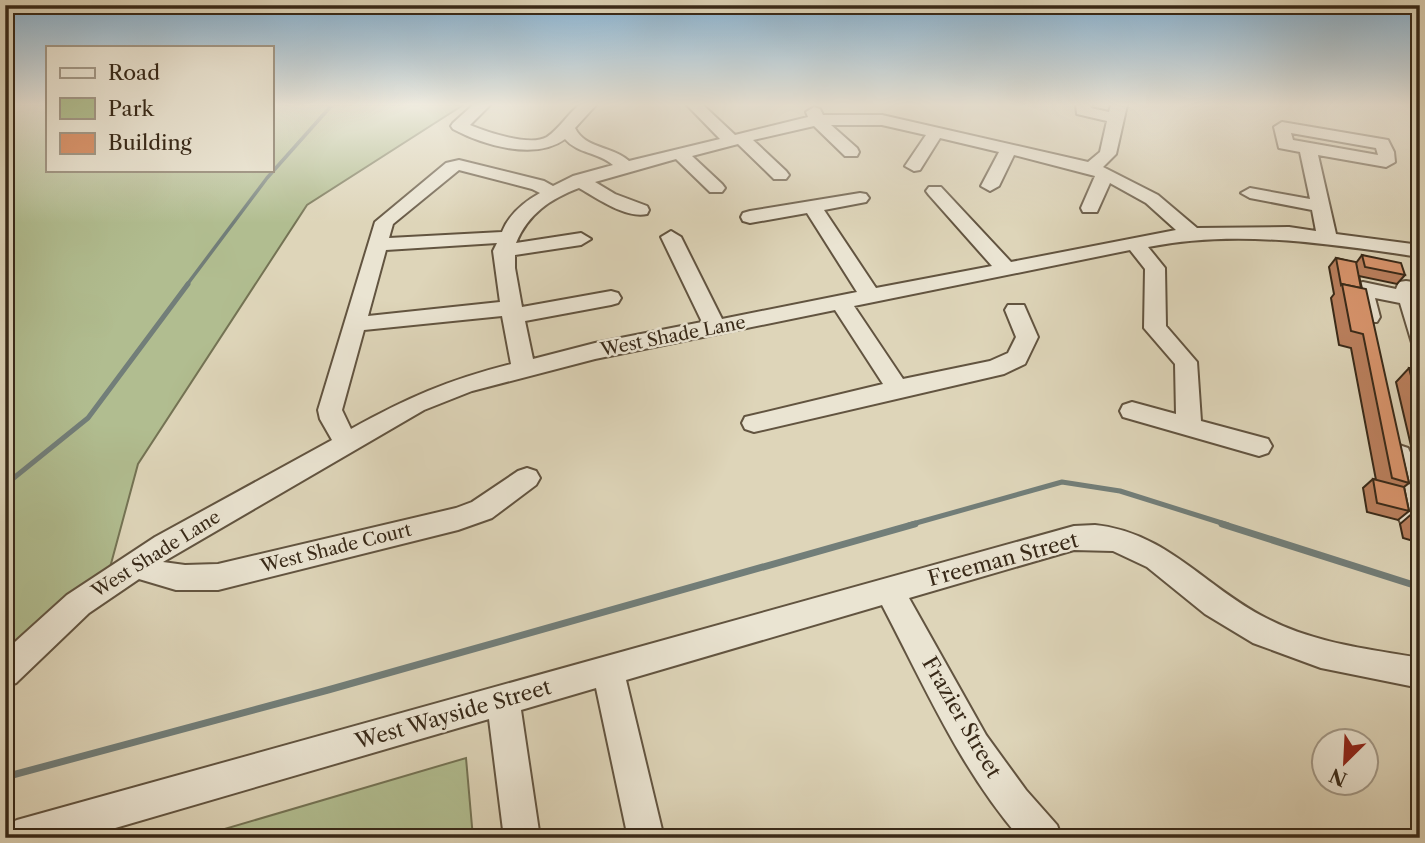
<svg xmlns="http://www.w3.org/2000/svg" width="1425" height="843" viewBox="0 0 1425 843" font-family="'Libre Caslon Text',serif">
	<rect width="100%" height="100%" fill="#ded5b9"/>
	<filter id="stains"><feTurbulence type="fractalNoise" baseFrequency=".00286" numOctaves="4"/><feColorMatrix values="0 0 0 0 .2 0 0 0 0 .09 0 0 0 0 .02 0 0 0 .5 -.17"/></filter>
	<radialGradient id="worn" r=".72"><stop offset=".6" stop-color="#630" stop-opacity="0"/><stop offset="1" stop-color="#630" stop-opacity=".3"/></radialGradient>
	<!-- green -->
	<g fill="#b1bd90" stroke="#747354" stroke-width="2">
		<path d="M 5,105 L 47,105 L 47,170 L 271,170 L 271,105 L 463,105 L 307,205 L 138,464 L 105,586 L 5,682 Z"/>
		<path d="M 466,758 L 473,838 L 194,838 Z"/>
	</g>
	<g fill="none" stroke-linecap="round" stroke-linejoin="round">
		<!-- stream-far2 -->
		<path stroke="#727e79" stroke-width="3.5" d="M 186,286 L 267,178 L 332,105"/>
		<!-- stream-far1 -->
		<g stroke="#727e79" stroke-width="5">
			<path d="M 5,485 L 88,418 L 188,284"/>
			<path d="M 909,525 L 1062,482 L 1120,491 L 1228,525"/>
		</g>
		<!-- stream -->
		<g stroke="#727e79" stroke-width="7">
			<path d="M 1222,524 L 1420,587"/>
			<path d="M 5,777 L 328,690 L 915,524"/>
		</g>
		<defs>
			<g id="minor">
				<path d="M 473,105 L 490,105 L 470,125 C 487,132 530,147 547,137 C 560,128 567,115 579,105 L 596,105 L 575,128 C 585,149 613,146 629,161 L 720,139 L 687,105 L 703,105 L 735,135 L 808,117 L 806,112 L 814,107 L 820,109 L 823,115 L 882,115 L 1088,162 L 1100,152 L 1107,121 L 1077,114 L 1076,105 L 1092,105 L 1091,108 L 1109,112 L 1111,105 L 1127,105 L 1116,154 L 1103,167 L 1158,195 L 1197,228 L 1289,227 L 1316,231 L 1312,210 L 1250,198 L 1241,193 L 1250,188 L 1310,199 L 1300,152 L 1279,148 L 1274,127 L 1282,122 L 1388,140 L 1394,152 L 1395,162 L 1386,167 L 1318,155 L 1336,234 L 1420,245 L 1420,257 C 1329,244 1238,229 1148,247 L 1165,268 L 1166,326 L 1197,362 L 1201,421 L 1268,439 L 1272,446 L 1268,453 L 1259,456 L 1123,417 L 1120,411 L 1123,405 L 1132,402 L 1176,414 L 1175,364 L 1144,328 L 1145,269 L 1130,250 L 854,306 L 903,379 L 990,361 L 1008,353 L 1016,337 L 1005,310 L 1008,305 L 1024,305 L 1038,337 L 1025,364 L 1004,374 L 754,432 L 745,429 L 742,423 L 745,417 L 883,384 L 835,310 L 595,359 L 472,391 L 424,410 L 163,562 L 185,565 L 218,564 L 456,508 L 472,502 L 518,471 L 527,468 L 536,471 L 540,478 L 536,485 L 492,518 L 458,530 L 218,590 L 176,590 L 139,579 L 89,613 L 16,683 L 5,687 L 5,651 L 67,595 L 155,537 L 332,440 L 320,419 L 318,410 L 375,222 L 446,163 L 459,160 L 544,181 L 553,186 L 573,176 L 613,165 C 598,152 578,154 565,139 C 535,161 483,145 453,129 L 451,126 L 453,123 ZM 831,125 L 882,125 L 926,135 L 905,166 L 914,171 L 920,170 L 940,138 L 999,152 L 981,186 L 990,191 L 999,186 L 1014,155 L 1095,176 L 1081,208 L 1083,212 L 1097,212 L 1110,183 L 1146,203 L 1176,230 L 1011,262 L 941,187 L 929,187 L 926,191 L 929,195 L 992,266 L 876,288 L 824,210 L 866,202 L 869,198 L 866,194 L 860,193 L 750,211 L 743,213 L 741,217 L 743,221 L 750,223 L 807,213 L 857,292 L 722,319 L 681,237 L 671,231 L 661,237 L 702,322 L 595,343 L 533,359 L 525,321 L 611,305 L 618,303 L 621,298 L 618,293 L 611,291 L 522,307 L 515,268 L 515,255 L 581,245 L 591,239 L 581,233 L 516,243 C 528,214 550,199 579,188 C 597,198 626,219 647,214 L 649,210 L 647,206 L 615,194 L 595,182 L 676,159 L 710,192 L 722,192 L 725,188 L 722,184 L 692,156 L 738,144 L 774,179 L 786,179 L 789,175 L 786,171 L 753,140 L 814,126 L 845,156 L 857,156 L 859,152 L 857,148 ZM 1291,133 L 1376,148 L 1378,155 L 1293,140 ZM 459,170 L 532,189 L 540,193 C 524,202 509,214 502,232 L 389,238 L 393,224 ZM 497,243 L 493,251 L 500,302 L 368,316 L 386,250 ZM 502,316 L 511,364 C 448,380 407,398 351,429 L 342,410 L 364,330 Z"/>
				<path d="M 1406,281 L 1413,282 L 1420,294 L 1420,345 L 1412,343 L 1400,303 L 1375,298 L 1380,317 L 1377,322 L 1361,322 L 1353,289 L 1356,284 L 1363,282 L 1396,289 L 1399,282 Z"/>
				<path d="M 1399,445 L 1408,448 C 1421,473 1420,504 1420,531 L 1402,525 L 1398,517 L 1386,455 L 1390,448 Z"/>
				<path d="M 1095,525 C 1166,532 1205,587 1266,618 C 1313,643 1368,649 1420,658 L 1420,688 L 1321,668 L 1253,643 L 1205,614 L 1147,567 L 1113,551 L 1074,550 L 909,598 L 986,735 L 1026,790 L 1057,825 L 1062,838 L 1020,838 C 960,769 924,685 882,605 L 626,680 L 664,838 L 628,838 L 596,688 L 521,710 L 540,838 L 504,838 L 489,719 L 81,838 L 5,838 L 5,825 L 17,820 L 1074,526 Z"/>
			</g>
		</defs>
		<!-- minor casing -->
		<use href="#minor" stroke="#625440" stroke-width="4"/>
		<!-- minor -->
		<use href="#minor" fill="#eae4d2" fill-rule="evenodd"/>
	</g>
	<!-- wall -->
	<g fill="#bb805e" stroke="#382918" stroke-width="2">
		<path d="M 1362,255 L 1405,275 L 1397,284 L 1359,276 L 1409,483 L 1404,487 L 1409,511 L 1398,520 L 1367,512 L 1363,488 L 1373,479 L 1376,480 L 1351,348 L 1339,345 L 1331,298 L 1334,294 L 1329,267 L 1336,258 L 1356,263 Z"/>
		<path d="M 1409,368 L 1420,370 L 1420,484 L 1396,382 Z"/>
		<path d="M 1415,511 L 1420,512 L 1420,543 L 1403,538 L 1400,524 Z"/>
	</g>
	<!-- building -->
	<g fill="#d9956d" stroke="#382918" stroke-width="2">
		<path d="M 1362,255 L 1401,263 L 1405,275 L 1365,267 Z"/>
		<path d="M 1336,258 L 1356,262 L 1361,288 L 1342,284 L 1341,285 Z"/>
		<path d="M 1342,284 L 1366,289 L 1409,483 L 1392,478 L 1363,334 L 1351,331 Z"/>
		<path d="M 1409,368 L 1420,370 L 1420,411 Z"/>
		<path d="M 1373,479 L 1404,487 L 1409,511 L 1377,503 Z"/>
		<path d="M 1415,511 L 1420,512 L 1420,525 L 1418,525 Z"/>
	</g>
	<!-- sky -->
	<linearGradient id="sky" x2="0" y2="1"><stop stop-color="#88b5d6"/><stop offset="0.47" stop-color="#f0ece0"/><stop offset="1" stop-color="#f0ece0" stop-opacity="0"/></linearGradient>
	<rect width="1425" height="223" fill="url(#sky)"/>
	<g text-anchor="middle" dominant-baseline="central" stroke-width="5" stroke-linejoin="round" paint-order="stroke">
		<!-- street labels -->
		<g font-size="18" fill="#382918" stroke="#eae4d2">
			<text transform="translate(673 336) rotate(-11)">West Shade Lane</text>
			<text transform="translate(336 548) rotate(-14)">West Shade Court</text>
			<text transform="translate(156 554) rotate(-32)">West Shade Lane</text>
		</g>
		<!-- near-street labels -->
		<g font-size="21" fill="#382918" stroke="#eae4d2">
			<text transform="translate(1003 559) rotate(-15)">Freeman Street</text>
			<text transform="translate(453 714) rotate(-16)">West Wayside Street</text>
			<text transform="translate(962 717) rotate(60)">Frazier Street</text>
		</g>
	</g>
	<!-- margin -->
	<rect width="1425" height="843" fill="none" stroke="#ded5b9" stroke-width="28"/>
	<rect x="7" y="7" width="1411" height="829" fill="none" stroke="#382918" stroke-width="3.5"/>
	<rect x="14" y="14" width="1397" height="815" fill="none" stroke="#382918" stroke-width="2"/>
	<!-- legend -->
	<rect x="46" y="46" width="228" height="126" fill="#eae4d2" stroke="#a39988" stroke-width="2"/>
	<rect x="60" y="68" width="35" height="10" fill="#eae4d2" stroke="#a39988" stroke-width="2"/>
	<text x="108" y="80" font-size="21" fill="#382918">Road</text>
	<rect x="60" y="98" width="35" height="21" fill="#b1bd90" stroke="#a39988" stroke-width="2"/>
	<text x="108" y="116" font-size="21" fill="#382918">Park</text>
	<rect x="60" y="133" width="35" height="21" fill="#d9956d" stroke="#a39988" stroke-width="2"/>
	<text x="108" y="150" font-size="21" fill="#382918">Building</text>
	<!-- north arrow -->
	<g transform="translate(1345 762) rotate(204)"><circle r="33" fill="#eae4d2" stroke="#a39988" stroke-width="2"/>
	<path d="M0-5L12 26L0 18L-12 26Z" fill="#8f2418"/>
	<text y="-10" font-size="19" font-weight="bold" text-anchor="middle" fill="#382918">N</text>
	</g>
	<rect width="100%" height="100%" filter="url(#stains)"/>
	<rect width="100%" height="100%" fill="url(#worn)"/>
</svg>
